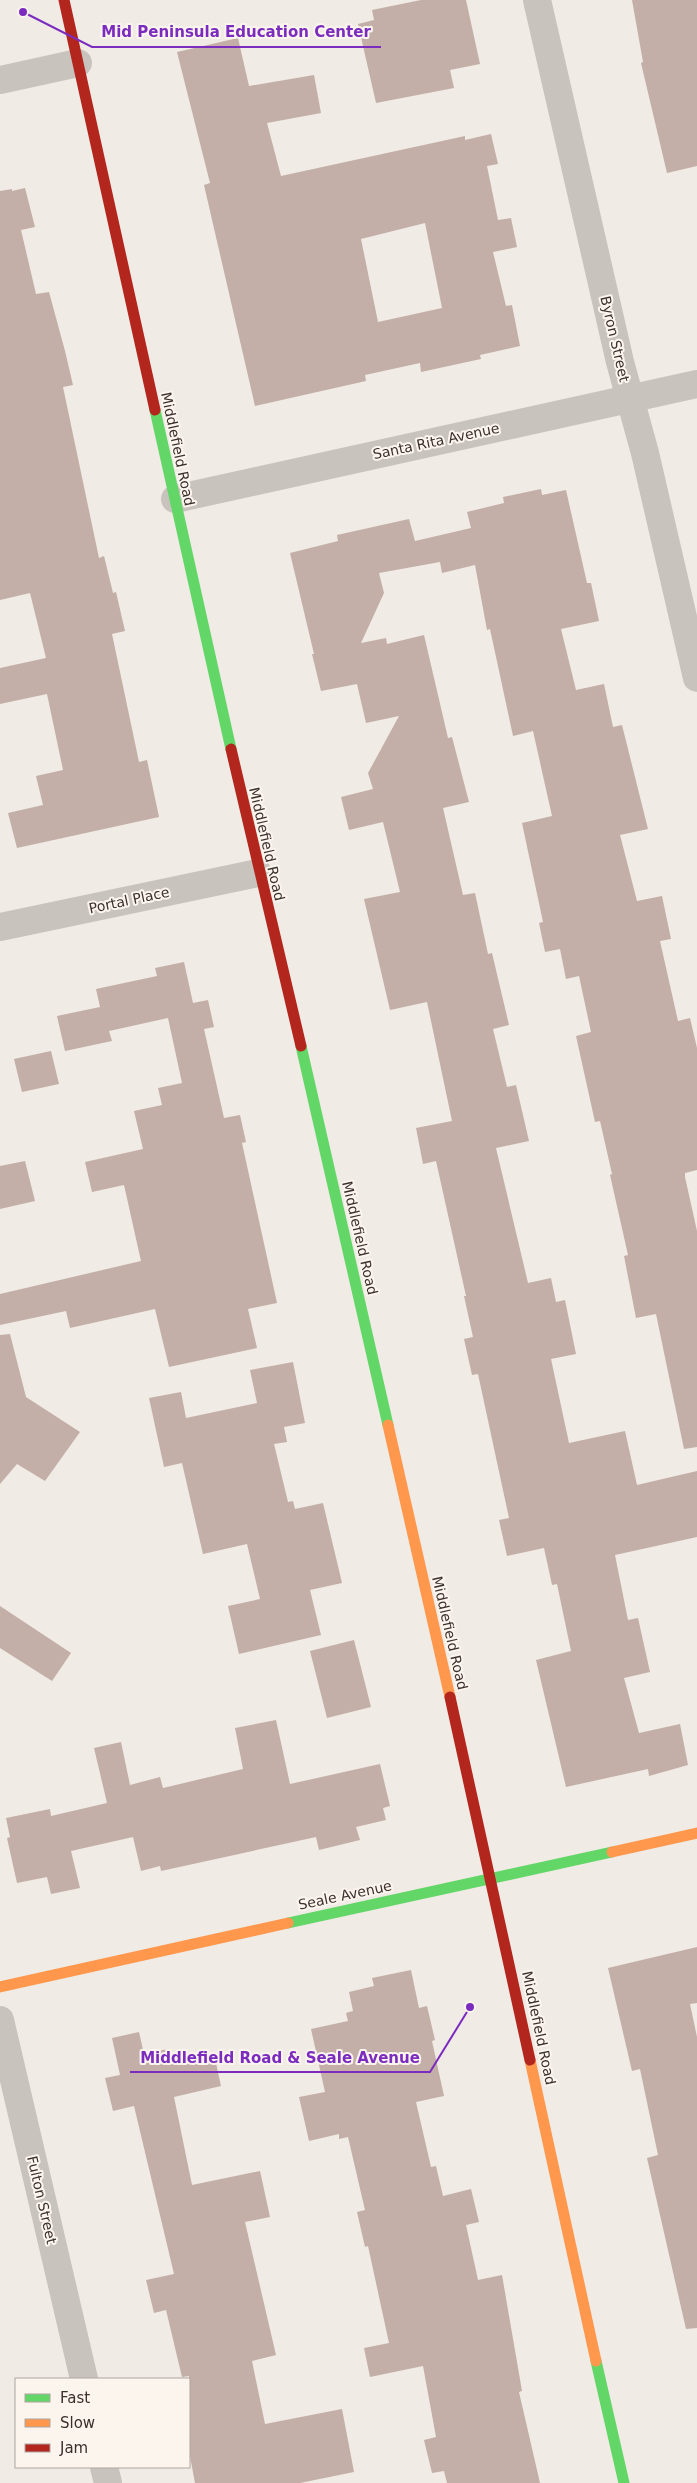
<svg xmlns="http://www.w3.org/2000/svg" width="697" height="2483" viewBox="0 0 697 2483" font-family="'DejaVu Sans',sans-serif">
	<rect width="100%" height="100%" fill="#f0ebe5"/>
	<!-- building -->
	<g fill="#c3afa7" fill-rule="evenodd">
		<path d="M 421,0 L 466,0 L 480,64 L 450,70 L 454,88 L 376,103 L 358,24 L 374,20 L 372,10 Z"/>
		<path d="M 632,0 L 697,0 L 697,166 L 667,173 L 641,63 L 643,62 Z"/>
		<path d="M 238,38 L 249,86 L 314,75 L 321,113 L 267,123 L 281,176 L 465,136 L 465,140 L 491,134 L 498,164 L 487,166 L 498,220 L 511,218 L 517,247 L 493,252 L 506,306 L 512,305 L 520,346 L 480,355 L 481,359 L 421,372 L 420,363 L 365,375 L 366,381 L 255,406 L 204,185 L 210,183 L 177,52 ZM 425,223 L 442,308 L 378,322 L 361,239 Z"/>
		<path d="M 25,188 L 35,227 L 21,230 L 36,294 L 49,292 L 65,351 L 73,385 L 63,387 L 99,558 L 104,556 L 113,593 L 116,592 L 125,631 L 112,634 L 139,762 L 147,760 L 159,817 L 17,848 L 8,813 L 43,805 L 36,776 L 63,770 L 47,694 L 0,704 L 0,668 L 46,658 L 30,593 L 0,600 L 0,191 L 12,189 L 12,191 Z"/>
		<path d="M 541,489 L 542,495 L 566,490 L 587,583 L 591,583 L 599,621 L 561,629 L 576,690 L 604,684 L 613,727 L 622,725 L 648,829 L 620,835 L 637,901 L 662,896 L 671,939 L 660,941 L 678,1021 L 690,1018 L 697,1048 L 697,1170 L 685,1173 L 685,1177 L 697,1231 L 697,1447 L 684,1449 L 656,1314 L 636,1318 L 624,1256 L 628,1255 L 610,1175 L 612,1174 L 600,1121 L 595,1122 L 576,1036 L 591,1032 L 579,976 L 566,979 L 560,949 L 545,952 L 539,923 L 543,922 L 522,823 L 552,816 L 533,731 L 513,736 L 490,629 L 487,630 L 475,565 L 442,573 L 440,562 L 379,573 L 384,593 L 361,643 L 386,638 L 387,644 L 424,635 L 448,738 L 452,737 L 469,802 L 443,808 L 463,895 L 475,893 L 488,954 L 492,953 L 509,1025 L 493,1029 L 507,1087 L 516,1085 L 529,1141 L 496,1148 L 528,1283 L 551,1278 L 556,1302 L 565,1300 L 576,1354 L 551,1359 L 569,1443 L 625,1431 L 637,1485 L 697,1471 L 697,1537 L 615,1555 L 628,1620 L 638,1618 L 650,1672 L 624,1678 L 639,1733 L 680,1724 L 688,1765 L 649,1776 L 648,1769 L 566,1787 L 536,1660 L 571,1651 L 557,1584 L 552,1585 L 544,1548 L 507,1556 L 499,1520 L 509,1518 L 478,1374 L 472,1375 L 464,1339 L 473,1337 L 464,1296 L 466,1296 L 436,1161 L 423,1164 L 416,1128 L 452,1121 L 427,1002 L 390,1010 L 364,899 L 400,892 L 383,822 L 349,830 L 341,797 L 373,789 L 368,773 L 399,716 L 366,723 L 357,684 L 321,691 L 312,654 L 314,654 L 290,553 L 338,541 L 337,535 L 409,519 L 415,541 L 471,528 L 467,512 L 504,503 L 503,497 Z"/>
		<path d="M 184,962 L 193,1003 L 208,1000 L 214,1027 L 204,1029 L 224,1118 L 240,1115 L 246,1142 L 242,1143 L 277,1303 L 248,1309 L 257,1348 L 169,1367 L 155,1309 L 70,1328 L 66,1311 L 0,1325 L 0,1294 L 141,1261 L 124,1185 L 92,1192 L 85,1162 L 143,1149 L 134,1111 L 162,1105 L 158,1088 L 182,1083 L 168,1018 L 109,1031 L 112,1041 L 65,1051 L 57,1016 L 100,1007 L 96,989 L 157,976 L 155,968 Z"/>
		<path d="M 51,1051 L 59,1084 L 22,1092 L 14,1059 Z"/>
		<path d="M 25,1161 L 35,1201 L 0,1209 L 0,1166 Z"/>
		<path d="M 10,1334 L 26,1397 L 80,1432 L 45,1481 L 17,1464 L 0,1484 L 0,1335 Z"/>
		<path d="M 293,1362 L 305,1423 L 284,1427 L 287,1442 L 274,1444 L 288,1502 L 293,1501 L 295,1509 L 323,1503 L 342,1583 L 310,1590 L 321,1635 L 239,1654 L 228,1606 L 260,1599 L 247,1544 L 203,1554 L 182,1463 L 164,1467 L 149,1398 L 181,1392 L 186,1418 L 257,1403 L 250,1370 Z"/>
		<path d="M 0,1606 L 71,1653 L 52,1681 L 0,1648 Z"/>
		<path d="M 354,1640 L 371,1707 L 327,1718 L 310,1651 Z"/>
		<path d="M 276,1720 L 290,1784 L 380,1764 L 390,1806 L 383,1808 L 386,1820 L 356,1827 L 360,1840 L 319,1850 L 316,1837 L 161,1871 L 160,1866 L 141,1871 L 133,1837 L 71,1851 L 80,1888 L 51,1894 L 47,1877 L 17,1883 L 7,1838 L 10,1837 L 6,1818 L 50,1809 L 51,1816 L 107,1803 L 94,1748 L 121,1742 L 130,1785 L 160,1777 L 163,1788 L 243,1769 L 235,1728 Z"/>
		<path d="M 697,1947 L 697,2003 L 690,2004 L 697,2037 L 697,2328 L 686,2329 L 647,2158 L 658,2155 L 640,2069 L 632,2071 L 608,1968 Z"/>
		<path d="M 411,1970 L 419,2008 L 427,2006 L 435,2040 L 432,2041 L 444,2096 L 416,2102 L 431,2167 L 436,2166 L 443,2196 L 471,2189 L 479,2222 L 466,2225 L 478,2280 L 502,2275 L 522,2391 L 519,2392 L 540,2483 L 447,2483 L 444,2471 L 432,2473 L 424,2440 L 436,2437 L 423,2366 L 370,2377 L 364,2348 L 389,2343 L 368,2246 L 365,2247 L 357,2212 L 365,2210 L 348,2137 L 339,2139 L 339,2134 L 309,2141 L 299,2097 L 325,2092 L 311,2029 L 348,2021 L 346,2013 L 353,2011 L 349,1992 L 374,1986 L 372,1978 Z"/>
		<path d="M 139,2032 L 144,2054 L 168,2049 L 171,2064 L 214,2054 L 221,2086 L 174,2097 L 192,2185 L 260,2171 L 270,2217 L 245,2222 L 276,2355 L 252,2361 L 265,2424 L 342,2409 L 354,2472 L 300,2483 L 195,2483 L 189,2451 L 189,2376 L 182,2377 L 166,2310 L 154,2313 L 146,2280 L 174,2274 L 134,2106 L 113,2111 L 105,2078 L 120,2075 L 112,2038 Z"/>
	</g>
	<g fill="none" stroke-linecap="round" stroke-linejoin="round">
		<!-- street -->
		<g stroke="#c9c3be" stroke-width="28">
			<path d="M 537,0 L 620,362 L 645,453 L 697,678"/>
			<path d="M 0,80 L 78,63"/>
			<path d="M 175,499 L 697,384"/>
			<path d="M 0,927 L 258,873"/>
			<path d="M 0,2020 L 84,2379"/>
			<path d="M 104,2467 L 108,2483"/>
		</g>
		<!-- fast -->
		<g stroke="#63d668" stroke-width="11">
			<path d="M 155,410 L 231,749"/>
			<path d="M 301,1046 L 388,1425"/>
			<path d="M 288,1923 L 612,1852"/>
			<path d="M 596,2361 L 624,2483"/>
		</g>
		<!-- slow -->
		<g stroke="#ff974d" stroke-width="11">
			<path d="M 388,1425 L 450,1697"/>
			<path d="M 612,1852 L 697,1833"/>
			<path d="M 0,1987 L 288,1923"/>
			<path d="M 530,2060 L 596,2361"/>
		</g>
		<!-- jam -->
		<g stroke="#b3261e" stroke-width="11">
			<path d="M 64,0 L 155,410"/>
			<path d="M 231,749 L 301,1046"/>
			<path d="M 450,1697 L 530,2060"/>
		</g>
	</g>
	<g text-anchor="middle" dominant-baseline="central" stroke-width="4" stroke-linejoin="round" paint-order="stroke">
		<!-- street labels -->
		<g font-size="14" fill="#3b302b" stroke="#fbf5ee">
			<text transform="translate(615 339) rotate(77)">Byron Street</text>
			<text transform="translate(436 441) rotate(-12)">Santa Rita Avenue</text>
			<text transform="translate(178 449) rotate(78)">Middlefield Road</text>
			<text transform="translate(267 844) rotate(77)">Middlefield Road</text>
			<text transform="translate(129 900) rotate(-12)">Portal Place</text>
			<text transform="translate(360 1238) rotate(77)">Middlefield Road</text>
			<text transform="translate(450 1633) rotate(77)">Middlefield Road</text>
			<text transform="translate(345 1895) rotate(-12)">Seale Avenue</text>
			<text transform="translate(539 2028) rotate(78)">Middlefield Road</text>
			<text transform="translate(42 2200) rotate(77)">Fulton Street</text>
		</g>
	</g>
	<!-- callouts -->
	<path fill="none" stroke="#7b2cbf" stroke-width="2" d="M23 12L92 47H381M470 2007L430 2072H130"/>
	<g fill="#7b2cbf" stroke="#fbf5ee" stroke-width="2">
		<circle cx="23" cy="12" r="5"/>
		<circle cx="470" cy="2007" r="5"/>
	</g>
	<g font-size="15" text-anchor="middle" font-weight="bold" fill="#7b2cbf" stroke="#fbf5ee" stroke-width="4" stroke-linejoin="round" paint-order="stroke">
		<text x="236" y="37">Mid Peninsula Education Center</text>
		<text x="280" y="2063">Middlefield Road &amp; Seale Avenue</text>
	</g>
	<!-- legend -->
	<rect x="15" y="2378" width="175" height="90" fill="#fbf5ee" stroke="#aea6a0"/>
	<rect x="25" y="2394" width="25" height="8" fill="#63d668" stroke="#aea6a0"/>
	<text x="60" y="2403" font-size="15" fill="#3b302b">Fast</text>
	<rect x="25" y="2419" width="25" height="8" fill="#ff974d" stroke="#aea6a0"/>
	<text x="60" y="2428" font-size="15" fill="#3b302b">Slow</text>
	<rect x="25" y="2444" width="25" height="8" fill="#b3261e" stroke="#aea6a0"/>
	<text x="60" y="2453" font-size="15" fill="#3b302b">Jam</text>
</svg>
